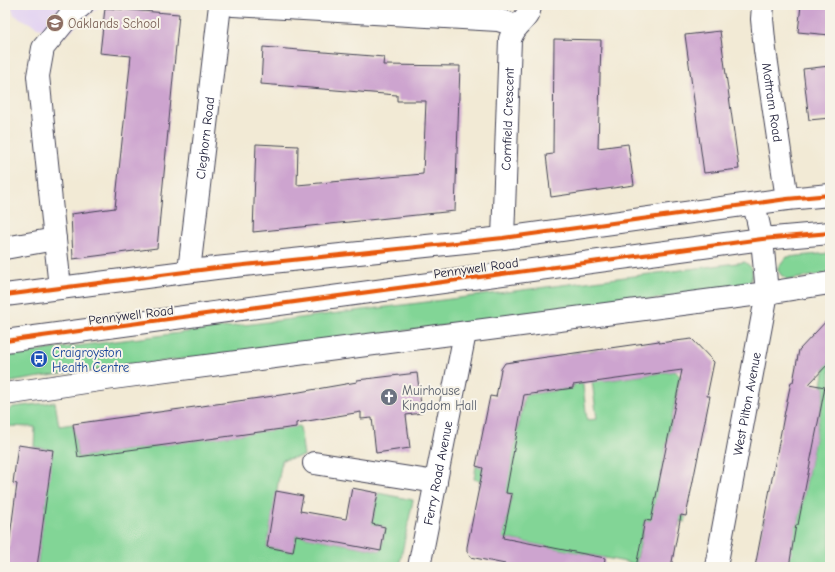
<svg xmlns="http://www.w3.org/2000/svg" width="835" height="572" viewBox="0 0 835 572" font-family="'Comic Neue',sans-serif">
	<rect width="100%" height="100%" fill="#f7f3e8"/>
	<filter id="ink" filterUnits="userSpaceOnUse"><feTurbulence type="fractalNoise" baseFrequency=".025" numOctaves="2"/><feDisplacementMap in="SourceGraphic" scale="8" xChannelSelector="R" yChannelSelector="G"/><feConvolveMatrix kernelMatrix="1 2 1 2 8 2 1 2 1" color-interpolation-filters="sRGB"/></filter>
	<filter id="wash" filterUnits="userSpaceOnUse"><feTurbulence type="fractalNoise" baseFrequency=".012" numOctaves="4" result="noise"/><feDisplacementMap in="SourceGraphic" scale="16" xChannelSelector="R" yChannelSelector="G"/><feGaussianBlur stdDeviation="0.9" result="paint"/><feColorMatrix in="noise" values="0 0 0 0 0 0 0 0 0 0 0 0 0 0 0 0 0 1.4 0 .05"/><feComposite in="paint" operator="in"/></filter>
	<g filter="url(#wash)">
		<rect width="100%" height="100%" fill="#f2ead5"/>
		<!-- built -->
		<path fill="#e3d3f2" d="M 11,5 L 101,5 L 60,40 L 45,31 L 14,15 Z"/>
		<!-- green -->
		<g fill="#82d596" stroke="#527c68">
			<path d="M 830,253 L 830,273 L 788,280 L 781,275 L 777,269 L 787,257 Z"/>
			<path d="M 745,262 L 752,268 C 753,278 751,283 742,288 L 40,377 L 5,383 L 5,355 Z"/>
			<path d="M 598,350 L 603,381 L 675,371 L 680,376 L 654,510 L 686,517 L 685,522 L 680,521 L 679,527 L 645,520 L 636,564 L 503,538 L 512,494 L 479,487 L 480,481 L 474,479 L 476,466 L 509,473 L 525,395 L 573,388 L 569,354 L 579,352 L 587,420 L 597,419 L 588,351 Z"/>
			<path d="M 830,362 L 830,567 L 789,567 L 760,544 L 764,519 L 798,525 L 825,387 L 822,386 L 825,367 Z"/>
			<path d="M 55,402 L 59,426 L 73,424 L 78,457 L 300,426 L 304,456 L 282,460 L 267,547 L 293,552 L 296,535 L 381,551 L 385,527 L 372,524 L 378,493 L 413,500 L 399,567 L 37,567 L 52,450 L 34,447 L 35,427 L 5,426 L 5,414 L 13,407 Z"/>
		</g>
		<g id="blocks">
			<!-- building -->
			<g fill="#cda4cf">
				<path d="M 801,5 L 830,5 L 830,35 L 798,32 Z"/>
				<path d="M 105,8 L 179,14 L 157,248 L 73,259 L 71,214 L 115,208 L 131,56 L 100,53 Z"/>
				<path d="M 720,31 L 739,169 L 704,173 L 685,35 Z"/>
				<path d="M 554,39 L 601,40 L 598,148 L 628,144 L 634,185 L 551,197 L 546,155 L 553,154 Z"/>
				<path d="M 263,47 L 384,57 L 383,65 L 460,66 L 455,211 L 253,232 L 256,144 L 298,146 L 297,185 L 423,174 L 426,101 L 397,101 L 397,95 L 261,84 Z"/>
				<path d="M 830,66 L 830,118 L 809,120 L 803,69 Z"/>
				<path d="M 830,317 L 830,362 L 809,384 L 825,387 L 798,525 L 796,525 L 789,567 L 755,567 L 784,416 L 791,382 L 793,382 L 799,350 Z"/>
				<path d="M 692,339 L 714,362 L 707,396 L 710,396 L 686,516 L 681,515 L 671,567 L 636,567 L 645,520 L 651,521 L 682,370 L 573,385 L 573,388 L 524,395 L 506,493 L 512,494 L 503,538 L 605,558 L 604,567 L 504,567 L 505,564 L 470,557 L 467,551 L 467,547 L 483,468 L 476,466 L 490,396 L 496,397 L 501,369 L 505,363 L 659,341 L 659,343 Z"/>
				<path d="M 417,373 L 422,413 L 406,415 L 410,448 L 376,453 L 372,418 L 361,419 L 361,412 L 296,423 L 296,427 L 78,457 L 73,424 L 288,394 L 357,382 L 357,380 Z"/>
				<path d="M 18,445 L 53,450 L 37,567 L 6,567 L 17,484 L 13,483 Z"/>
				<path d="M 352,488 L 378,493 L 372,524 L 385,527 L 381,551 L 296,535 L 293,552 L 267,547 L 276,491 L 303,496 L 300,511 L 346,519 Z"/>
			</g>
		</g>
	</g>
	<g filter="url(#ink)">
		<use href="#blocks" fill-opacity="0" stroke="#414052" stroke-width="1"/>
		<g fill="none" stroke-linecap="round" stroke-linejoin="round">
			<defs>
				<g id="minor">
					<path d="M 233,5 L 498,20 L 508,23 L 516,28"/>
					<path id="s1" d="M 763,5 L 762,19 L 765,50 L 787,199"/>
					<path id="s2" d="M 503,238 L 510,39 C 512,35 514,30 517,27 C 523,20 530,15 530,5"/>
					<path d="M 5,248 L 55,239"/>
					<path id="s3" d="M 189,271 L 220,5"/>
					<path d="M 60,288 L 38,76 L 43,48 L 70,15 L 82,5"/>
					<path d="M 5,295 L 216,268 L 503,238 L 787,199 L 830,195"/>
					<path d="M 5,341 L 762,239 L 830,233"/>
					<path d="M 5,394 L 113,378 L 767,293 L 830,283"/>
					<path d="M 314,463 L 436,482"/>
					<path id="s4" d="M 419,567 L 465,333"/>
					<path id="s5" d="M 716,567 L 767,293 L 762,239 L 754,204"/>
				</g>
			</defs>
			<!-- minor casing -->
			<use href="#minor" stroke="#414052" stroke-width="24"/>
			<!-- minor -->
			<use href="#minor" stroke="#fff" stroke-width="22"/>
			<defs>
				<g id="cycleway">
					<path d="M 5,295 L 216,268 L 503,238 L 787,199 L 830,195"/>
					<path d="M 5,341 L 762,239 L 830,233"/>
				</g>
			</defs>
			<!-- cycleway casing -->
			<use href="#cycleway" stroke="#f7f3e8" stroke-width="6"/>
			<!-- cycleway -->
			<use href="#cycleway" stroke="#e8590c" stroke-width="4"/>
		</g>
	</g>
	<!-- icons -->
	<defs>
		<symbol id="school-disc" viewBox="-11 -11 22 22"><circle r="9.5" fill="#8d6e63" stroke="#f7f3e8"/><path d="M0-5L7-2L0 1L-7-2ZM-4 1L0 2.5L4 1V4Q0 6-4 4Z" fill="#fff"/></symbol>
		<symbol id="bus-disc" viewBox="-11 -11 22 22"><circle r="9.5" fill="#1a4fb4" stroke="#f7f3e8"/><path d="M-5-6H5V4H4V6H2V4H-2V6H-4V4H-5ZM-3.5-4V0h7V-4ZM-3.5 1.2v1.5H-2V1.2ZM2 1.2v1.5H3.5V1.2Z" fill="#fff"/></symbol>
		<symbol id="church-disc" viewBox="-11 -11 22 22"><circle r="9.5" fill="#6b7280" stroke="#f7f3e8"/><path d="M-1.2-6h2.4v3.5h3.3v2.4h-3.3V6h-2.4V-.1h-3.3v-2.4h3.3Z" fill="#fff"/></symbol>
	</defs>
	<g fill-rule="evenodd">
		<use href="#school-disc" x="45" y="13" width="20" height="20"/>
		<use href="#bus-disc" x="29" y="349" width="20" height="20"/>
		<use href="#church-disc" x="379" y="387" width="20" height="20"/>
	</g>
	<g text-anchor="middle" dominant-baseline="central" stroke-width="4" stroke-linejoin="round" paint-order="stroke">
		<!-- education labels -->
		<g font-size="13" fill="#785e54" stroke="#f7f3e8" text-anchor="start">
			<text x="68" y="23">Oaklands School</text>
		</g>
		<!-- street labels -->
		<g font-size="13" fill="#22223b" stroke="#f7f3e8">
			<text stroke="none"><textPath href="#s1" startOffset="98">Mottram Road</textPath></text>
			<text stroke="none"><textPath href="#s2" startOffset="119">Cornfield Crescent</textPath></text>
			<text stroke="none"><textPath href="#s3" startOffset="134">Cleghorn Road</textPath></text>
			<text transform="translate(476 268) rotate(-8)">Pennywell Road</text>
			<text transform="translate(131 315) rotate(-7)">Pennywell Road</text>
			<text stroke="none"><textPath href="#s5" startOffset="166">West Pilton Avenue</textPath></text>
			<text stroke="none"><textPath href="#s4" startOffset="96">Ferry Road Avenue</textPath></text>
		</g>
		<!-- transit labels -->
		<g font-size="13" fill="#164399" stroke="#f7f3e8" text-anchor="start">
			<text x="52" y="352">Craigroyston<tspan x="52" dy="15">Health Centre</tspan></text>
		</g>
		<!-- worship labels -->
		<g font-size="13" fill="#5b616d" stroke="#f7f3e8" text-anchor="start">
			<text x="402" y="390">Muirhouse<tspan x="402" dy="15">Kingdom Hall</tspan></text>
		</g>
	</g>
	<!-- margin -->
	<rect width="835" height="572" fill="none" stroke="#f7f3e8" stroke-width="20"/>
</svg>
